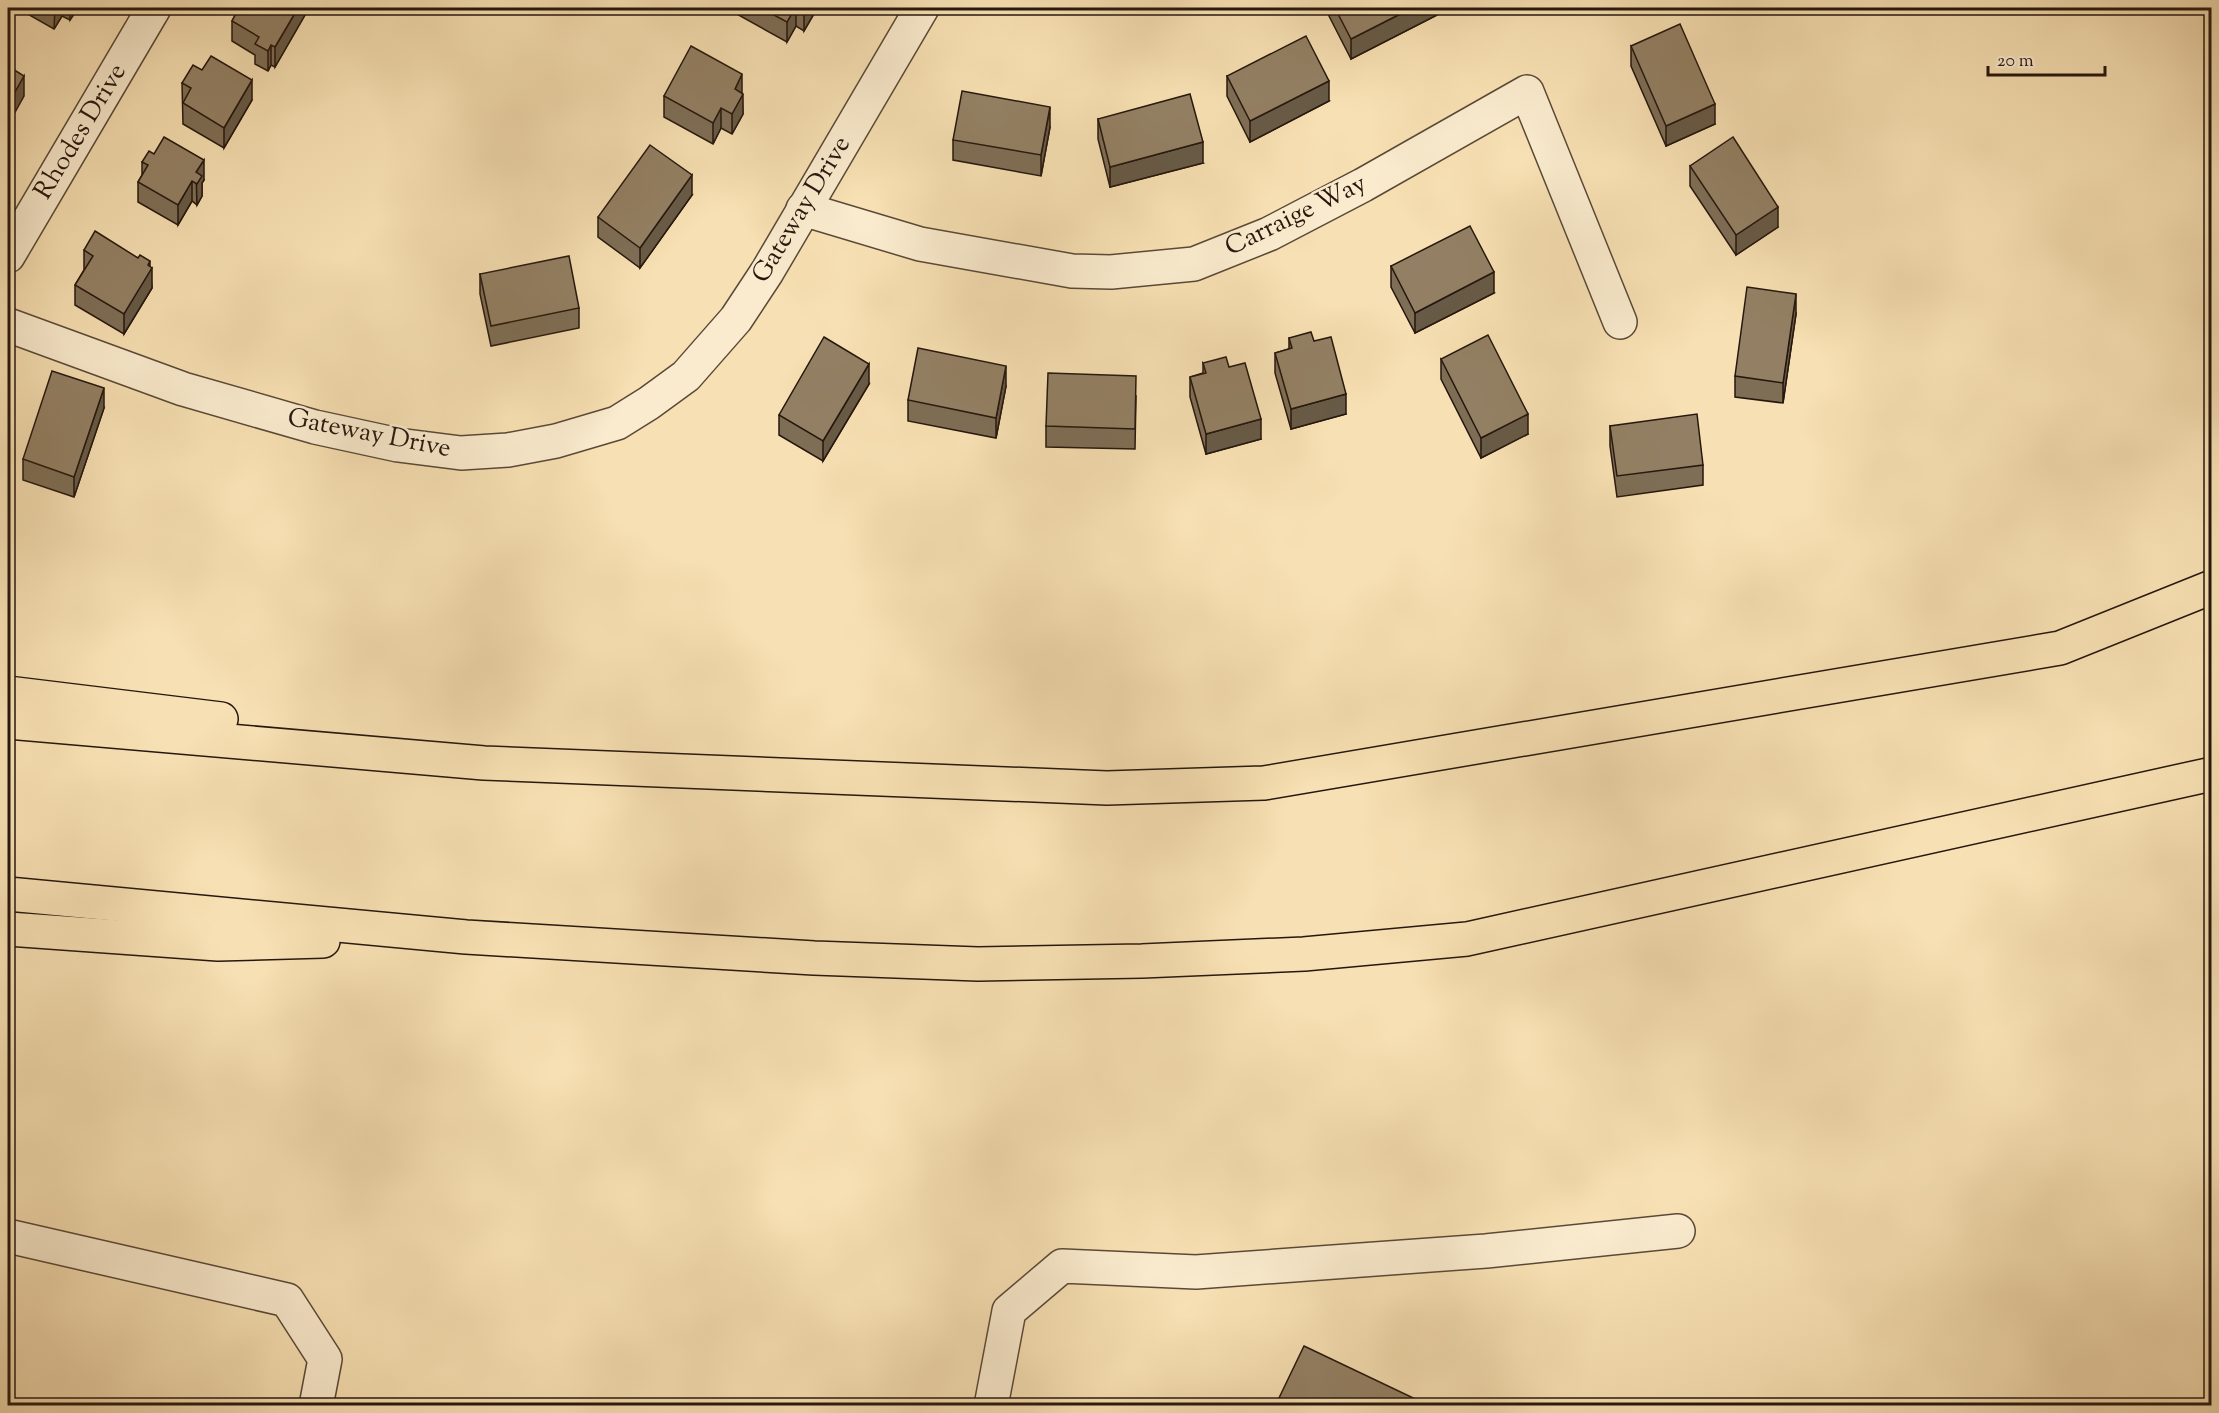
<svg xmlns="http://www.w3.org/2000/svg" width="2219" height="1413" viewBox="0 0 2219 1413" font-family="'Sorts Mill Goudy',serif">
	<rect width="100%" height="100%" fill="#f7e0b3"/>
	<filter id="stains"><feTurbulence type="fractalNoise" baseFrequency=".00333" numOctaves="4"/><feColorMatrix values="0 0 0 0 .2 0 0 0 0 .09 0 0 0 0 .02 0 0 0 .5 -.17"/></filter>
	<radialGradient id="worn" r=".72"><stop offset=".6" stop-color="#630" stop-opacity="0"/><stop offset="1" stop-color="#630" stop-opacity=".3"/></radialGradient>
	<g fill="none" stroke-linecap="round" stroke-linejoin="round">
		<defs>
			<g id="minor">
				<path d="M 803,209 L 920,244 L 1072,271 L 1111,272 L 1194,264 L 1269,234 L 1363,185 L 1527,92 L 1620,322"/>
				<path d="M 8,256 L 154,8"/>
				<path d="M 8,325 L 183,389 L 315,427 L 398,445 L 461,453 L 508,450 L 556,441 L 617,423 L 649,403 L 686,376 L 736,319 L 767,272 L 922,8"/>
				<path d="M 8,1236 L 287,1300 L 325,1359 L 316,1406"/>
				<path d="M 991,1406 L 1009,1311 L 1062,1266 L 1196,1272 L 1486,1251 L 1678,1231"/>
			</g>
			<g id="highway">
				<path d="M 8,693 L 221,719"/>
				<path d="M 8,722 L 484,763 L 1107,788 L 1264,783 L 2060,648 L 2212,587"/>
				<path d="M 8,894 L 466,937 L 814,958 L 978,964 L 1142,961 L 1304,954 L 1467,939 L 2212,774"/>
				<path d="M 8,929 L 218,944 L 323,941"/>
			</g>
		</defs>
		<!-- minor casing -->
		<use href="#minor" stroke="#5a4937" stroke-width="36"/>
		<!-- highway casing -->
		<use href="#highway" stroke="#26170e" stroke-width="36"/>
		<!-- minor -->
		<use href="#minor" stroke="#faebce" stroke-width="33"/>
		<!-- highway -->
		<use href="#highway" stroke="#f7e0b3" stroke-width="33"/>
	</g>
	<!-- wall -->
	<g fill="#7e6e56" stroke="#26170e" stroke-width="1.5">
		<path d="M 17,8 L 78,8 L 70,20 L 62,16 L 54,29 Z"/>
		<path d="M 239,8 L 309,8 L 275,67 L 271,65 L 268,71 L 255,64 L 255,55 L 232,41 L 232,21 Z"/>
		<path d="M 735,8 L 815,8 L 815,12 L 804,31 L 796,26 L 787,42 L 735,13 Z"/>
		<path d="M 1328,8 L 1437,8 L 1437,15 L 1351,59 L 1328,14 Z"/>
		<path d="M 1642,8 L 1653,8 L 1649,13 Z"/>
		<path d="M 1631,46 L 1715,124 L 1666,146 L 1631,66 Z"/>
		<path d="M 1227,76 L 1329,101 L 1250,142 L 1227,96 Z"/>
		<path d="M 182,83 L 252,100 L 224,148 L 183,124 Z"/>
		<path d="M 742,93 L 743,114 L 732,134 L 721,128 L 713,144 L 664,117 L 664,96 Z"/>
		<path d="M 1098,119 L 1203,163 L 1110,187 L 1098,139 Z"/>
		<path d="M 1050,127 L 1041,176 L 953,160 L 953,140 Z"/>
		<path d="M 142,162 L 204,180 L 202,183 L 202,196 L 197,205 L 192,201 L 178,225 L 138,202 L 138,182 L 142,175 Z"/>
		<path d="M 1690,166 L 1778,227 L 1736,255 L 1690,186 Z"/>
		<path d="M 692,195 L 640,268 L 598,237 L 598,217 Z"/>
		<path d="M 84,250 L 138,258 L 150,267 L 152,288 L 124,334 L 75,305 L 75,285 L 84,270 Z"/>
		<path d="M 1391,266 L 1494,293 L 1415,333 L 1391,287 Z"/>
		<path d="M 480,274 L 579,308 L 579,328 L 491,346 L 480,294 Z"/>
		<path d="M 1796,314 L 1783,403 L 1735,397 L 1735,376 Z"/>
		<path d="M 1289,338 L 1314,341 L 1346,414 L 1291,429 L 1275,373 L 1275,353 L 1289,349 Z"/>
		<path d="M 1441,359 L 1528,434 L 1481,458 L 1441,379 Z"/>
		<path d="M 1203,363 L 1261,439 L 1206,454 L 1190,397 L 1190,377 L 1203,373 Z"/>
		<path d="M 869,384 L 823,461 L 779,435 L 779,415 Z"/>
		<path d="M 1006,386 L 996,438 L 908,421 L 908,400 Z"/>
		<path d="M 1136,396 L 1135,449 L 1046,447 L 1046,426 Z"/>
		<path d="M 104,408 L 74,497 L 23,480 L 23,459 Z"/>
		<path d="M 1610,426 L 1703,465 L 1703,485 L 1617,497 L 1610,446 Z"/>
		<path d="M 1279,1398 L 1430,1406 L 1279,1406 Z"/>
	</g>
	<!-- shaded-wall -->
	<g fill="#675a46" stroke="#26170e" stroke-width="1.5">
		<path d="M 55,8 L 62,8 L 62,16 L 54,29 Z"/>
		<path d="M 70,8 L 78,8 L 70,20 Z"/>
		<path d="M 298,8 L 309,8 L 275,67 L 275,47 Z"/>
		<path d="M 795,8 L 796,8 L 796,26 L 787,42 L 787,22 Z"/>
		<path d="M 806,8 L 815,8 L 815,12 L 804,31 L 804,11 Z"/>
		<path d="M 1412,8 L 1437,8 L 1437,15 L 1351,59 L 1351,39 Z"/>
		<path d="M 1649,8 L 1653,8 L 1649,13 Z"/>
		<path d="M 271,45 L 271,65 L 268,71 L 268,51 Z"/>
		<path d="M 742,74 L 742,95 L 735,89 Z"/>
		<path d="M 24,76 L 24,96 L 8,125 L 8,104 Z"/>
		<path d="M 252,80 L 252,100 L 224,148 L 224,128 Z"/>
		<path d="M 1329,81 L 1329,101 L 1250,142 L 1250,121 Z"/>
		<path d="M 743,94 L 743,114 L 732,134 L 732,114 Z"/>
		<path d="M 1715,104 L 1715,124 L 1666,146 L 1666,126 Z"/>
		<path d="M 1050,107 L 1050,127 L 1041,176 L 1041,155 Z"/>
		<path d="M 721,108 L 721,128 L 713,144 L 713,123 Z"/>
		<path d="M 1203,142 L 1203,163 L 1110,187 L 1110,167 Z"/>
		<path d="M 204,160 L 204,180 L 202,183 L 202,196 L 197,205 L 196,172 Z"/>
		<path d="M 692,175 L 692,195 L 640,268 L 640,248 Z"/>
		<path d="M 192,181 L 192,201 L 178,225 L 178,205 Z"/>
		<path d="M 1778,207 L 1778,227 L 1736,255 L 1736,235 Z"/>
		<path d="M 150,261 L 150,270 L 152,268 L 152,288 L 124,334 L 124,314 Z"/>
		<path d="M 1494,272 L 1494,293 L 1415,333 L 1415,313 Z"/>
		<path d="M 1796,294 L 1796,314 L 1783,403 L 1783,383 Z"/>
		<path d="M 869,364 L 869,384 L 823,461 L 823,441 Z"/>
		<path d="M 1006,366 L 1006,386 L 996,438 L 996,418 Z"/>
		<path d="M 104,388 L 104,408 L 74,497 L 74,477 Z"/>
		<path d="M 1346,394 L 1346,414 L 1291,429 L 1291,409 Z"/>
		<path d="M 1528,414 L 1528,434 L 1481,458 L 1481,438 Z"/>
		<path d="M 1261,419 L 1261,439 L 1206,454 L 1206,434 Z"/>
	</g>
	<!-- building -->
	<g fill="#938064" stroke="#26170e" stroke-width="1.5">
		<path d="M 239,8 L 298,8 L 275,47 L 271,45 L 268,51 L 255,44 L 259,37 L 232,21 Z"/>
		<path d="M 761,8 L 795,8 L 787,22 Z"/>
		<path d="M 798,8 L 806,8 L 804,11 Z"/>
		<path d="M 1335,8 L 1412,8 L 1351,39 Z"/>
		<path d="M 1680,24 L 1715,104 L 1666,126 L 1631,46 Z"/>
		<path d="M 1306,36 L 1329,81 L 1250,121 L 1227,76 Z"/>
		<path d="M 691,46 L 742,74 L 735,89 L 743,94 L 732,114 L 721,108 L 713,123 L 664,96 Z"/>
		<path d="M 211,56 L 252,80 L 224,128 L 183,103 L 191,88 L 182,83 L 193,65 L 202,70 Z"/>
		<path d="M 8,66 L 24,76 L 8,104 Z"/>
		<path d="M 962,91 L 1050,107 L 1041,155 L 953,140 Z"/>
		<path d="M 1190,94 L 1203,142 L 1110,167 L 1098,119 Z"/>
		<path d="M 164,137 L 204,160 L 196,172 L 202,176 L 197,184 L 192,181 L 178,205 L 138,182 L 148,165 L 142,162 L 149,151 L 154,154 Z"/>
		<path d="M 1733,137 L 1778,207 L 1736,235 L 1690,166 Z"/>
		<path d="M 650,145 L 692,175 L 640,248 L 598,217 Z"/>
		<path d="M 1470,226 L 1494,272 L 1415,313 L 1391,266 Z"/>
		<path d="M 95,231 L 138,258 L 140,255 L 150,261 L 148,265 L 152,268 L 124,314 L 75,285 L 93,256 L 84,250 Z"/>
		<path d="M 569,256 L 579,308 L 491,326 L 480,274 Z"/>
		<path d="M 1747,287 L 1796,294 L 1783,383 L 1735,376 Z"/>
		<path d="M 1311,332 L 1314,341 L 1331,337 L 1346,394 L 1291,409 L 1275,353 L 1292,348 L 1289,338 Z"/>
		<path d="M 1488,335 L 1528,414 L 1481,438 L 1441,359 Z"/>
		<path d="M 824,337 L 869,364 L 823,441 L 779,415 Z"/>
		<path d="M 918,348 L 1006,366 L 996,418 L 908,400 Z"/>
		<path d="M 1226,357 L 1229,367 L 1245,363 L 1261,419 L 1206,434 L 1190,377 L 1206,373 L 1203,363 Z"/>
		<path d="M 52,371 L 104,388 L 74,477 L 23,459 Z"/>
		<path d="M 1048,373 L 1136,376 L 1135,429 L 1046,426 Z"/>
		<path d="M 1697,414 L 1703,465 L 1617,476 L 1610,426 Z"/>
		<path d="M 1304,1346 L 1430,1406 L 1294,1406 L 1279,1398 Z"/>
	</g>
	<g text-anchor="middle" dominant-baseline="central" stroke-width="5" stroke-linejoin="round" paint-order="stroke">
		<!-- street labels -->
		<g font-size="26" fill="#26170e" stroke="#faebce">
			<text transform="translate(81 132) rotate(-59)">Rhodes Drive</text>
			<text transform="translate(802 210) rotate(-59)">Gateway Drive</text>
			<text transform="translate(1296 216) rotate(-26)">Carraige Way</text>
			<text transform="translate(369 434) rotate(11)">Gateway Drive</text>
		</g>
	</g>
	<!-- margin -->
	<rect width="2219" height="1413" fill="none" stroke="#f7e0b3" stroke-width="30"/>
	<rect x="9" y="9" width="2201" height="1395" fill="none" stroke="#26170e" stroke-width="3"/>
	<rect x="15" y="15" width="2189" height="1383" fill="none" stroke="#26170e" stroke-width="1.5"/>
	<!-- scale -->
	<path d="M1988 66v9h117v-9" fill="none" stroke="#26170e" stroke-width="3"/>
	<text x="1997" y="66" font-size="18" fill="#26170e" stroke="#faebce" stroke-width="4.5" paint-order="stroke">20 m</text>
	<rect width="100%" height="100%" filter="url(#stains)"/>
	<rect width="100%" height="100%" fill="url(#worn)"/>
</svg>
